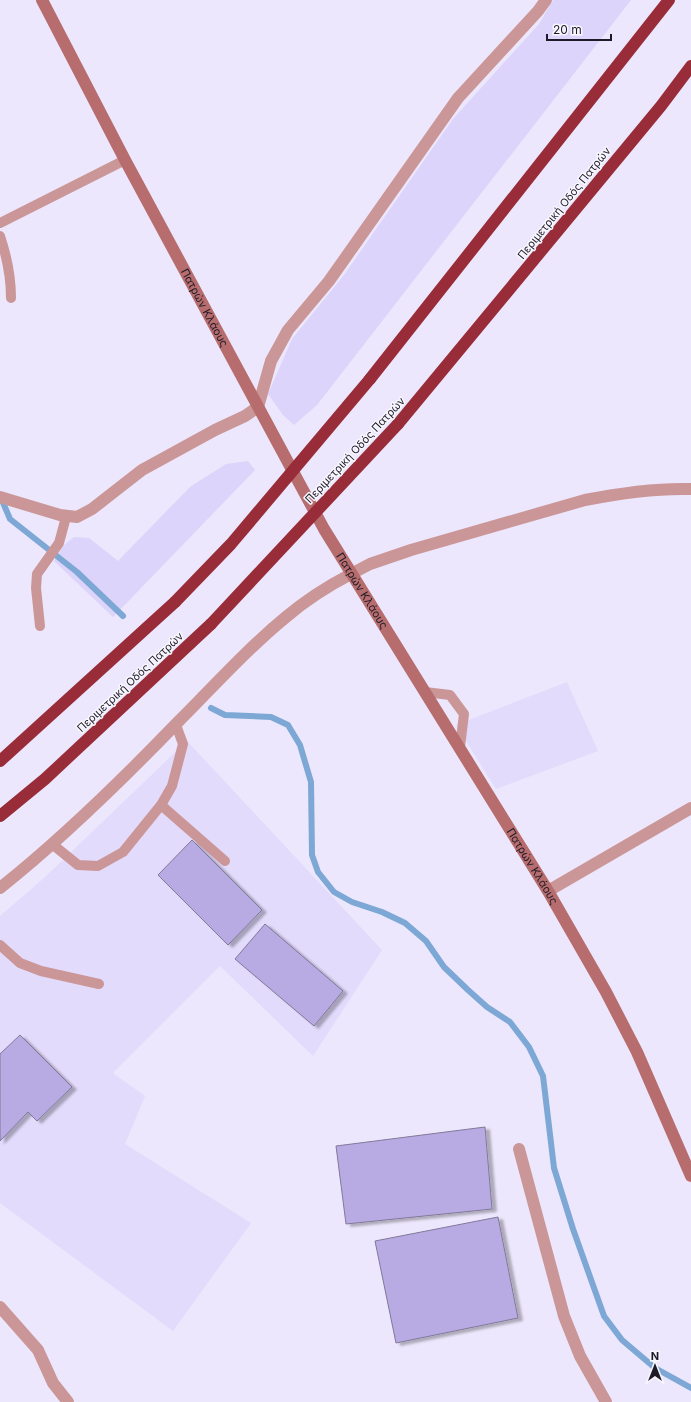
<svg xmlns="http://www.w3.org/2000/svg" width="691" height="1402" viewBox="0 0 691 1402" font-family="Inter,sans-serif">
	<defs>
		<filter id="shadow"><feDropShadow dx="4.5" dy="2.5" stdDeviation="1" flood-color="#0004"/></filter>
	</defs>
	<rect width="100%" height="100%" fill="#ece7fc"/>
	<!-- built -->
	<g fill="#e2dbfc">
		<path d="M 567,682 L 598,751 L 496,789 L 456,725 Z"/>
		<path d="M 187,741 L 382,950 L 313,1056 L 220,966 L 113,1073 L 145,1096 L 125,1144 L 251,1223 L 173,1331 L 0,1203 L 0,916 L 44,878 Z"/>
	</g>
	<!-- green -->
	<g fill="#dcd4fa">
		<path d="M 553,0 L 631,0 L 317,405 L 294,425 L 283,415 L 268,394 L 292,339 L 344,275 L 453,119 L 539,24 Z"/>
		<path d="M 248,461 L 255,470 L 113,617 L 54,561 L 63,546 L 74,537 L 89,538 L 118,561 L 190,487 L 226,464 Z"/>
	</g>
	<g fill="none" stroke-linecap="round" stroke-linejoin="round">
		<!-- stream -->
		<g stroke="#7da7d4" stroke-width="6">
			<path d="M 1,498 L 10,519 L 77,572 L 123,616"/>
			<path d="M 211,708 L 225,715 L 271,717 L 288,725 L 300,745 L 311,782 L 312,855 L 318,872 L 334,892 L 352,902 L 382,912 L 405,923 L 426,941 L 444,967 L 468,990 L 487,1007 L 510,1022 L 529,1047 L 543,1076 L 554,1168 L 573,1229 L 604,1316 L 622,1340 L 655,1368 L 691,1388"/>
		</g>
	</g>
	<!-- building -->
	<g fill="#b8aae3" stroke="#807998" filter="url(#shadow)">
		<path d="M 192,840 L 262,910 L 228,945 L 158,875 Z"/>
		<path d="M 265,924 L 343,991 L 314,1026 L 235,959 Z"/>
		<path d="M 20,1035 L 72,1087 L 37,1121 L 28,1112 L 0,1141 L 0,1054 Z"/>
		<path d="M 485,1127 L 492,1209 L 346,1224 L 336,1146 Z"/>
		<path d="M 498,1217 L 518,1318 L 396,1343 L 375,1241 Z"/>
	</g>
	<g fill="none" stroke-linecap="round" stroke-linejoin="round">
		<!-- service -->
		<g stroke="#cb9697" stroke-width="10">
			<path d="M 0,223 L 125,160"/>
			<path d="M 0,236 C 7,257 11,276 11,298"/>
			<path d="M 40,626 L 36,588 L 37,574 L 59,543 L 66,517"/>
			<path d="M 425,692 L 450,695 L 464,714 L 460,747"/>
			<path d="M 161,805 L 225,861"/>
			<path d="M 52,844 L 78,865 L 98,866 L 123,852 L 161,805 L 172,786 L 183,744 L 176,725"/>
			<path d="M 0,945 L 20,963 L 41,971 L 99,984"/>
		</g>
		<!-- minor -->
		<g stroke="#cb9697" stroke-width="12">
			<path d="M 258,407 L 271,361 L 288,330 L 329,281 L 458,98 L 538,11 L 546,0"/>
			<path d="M 351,574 L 370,564 L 411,550 L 585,500 C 620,493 656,488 691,489"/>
			<path d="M 548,891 L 691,808"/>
			<path d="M 519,1149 L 564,1316 L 580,1356 L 606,1402"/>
			<path d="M 0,1307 L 38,1350 L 53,1383 L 68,1402"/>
		</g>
		<!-- tertiary -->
		<g stroke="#cb9697" stroke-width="12">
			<path d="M 0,497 L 60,515 L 77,517 L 92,509 L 142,470 L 215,430 L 245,416 L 258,407"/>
			<path d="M 0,888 C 63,838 121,781 177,723 C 213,687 247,649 286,617 C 306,600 328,586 351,574"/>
		</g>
		<!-- secondary -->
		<path stroke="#b76c6e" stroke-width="12" id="s1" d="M 42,0 L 125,160 L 324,529 L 548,891 L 606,992 L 637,1052 L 691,1176"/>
		<!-- motorway -->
		<g stroke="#982d39" stroke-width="12">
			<path d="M 370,379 L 669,0"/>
			<path d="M 398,424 L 661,106 L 691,66"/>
			<path d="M 0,761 L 175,602"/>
			<path d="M 0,816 L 45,779 L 211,624"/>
		</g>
		<!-- motorway-bridge -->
		<g stroke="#982d39" stroke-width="12">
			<path d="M 175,602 L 231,544 L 370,379"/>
			<path d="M 211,624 L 398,424"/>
		</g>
	</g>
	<g text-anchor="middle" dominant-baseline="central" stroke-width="3" stroke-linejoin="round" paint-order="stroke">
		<!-- street labels -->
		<g font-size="11" fill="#1e1b28" stroke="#f8f7fe">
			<text transform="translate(564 203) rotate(-51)">Περιμετρική Οδός Πατρών</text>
			<text stroke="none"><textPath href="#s1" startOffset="348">Πατρών Κλάους</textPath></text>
			<text transform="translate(355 450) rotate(-47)">Περιμετρική Οδός Πατρών</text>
			<text stroke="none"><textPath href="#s1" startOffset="672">Πατρών Κλάους</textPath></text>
			<text transform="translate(130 682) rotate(-43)">Περιμετρική Οδός Πατρών</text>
			<text stroke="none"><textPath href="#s1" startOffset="996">Πατρών Κλάους</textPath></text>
		</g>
	</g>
	<!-- north arrow -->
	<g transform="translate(655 1366)" stroke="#f8f7fe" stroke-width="3" paint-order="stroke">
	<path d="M0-3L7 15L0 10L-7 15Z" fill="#1e1b28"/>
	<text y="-6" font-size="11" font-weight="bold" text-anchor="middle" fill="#1e1b28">N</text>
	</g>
	<!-- scale -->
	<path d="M547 34v6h64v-6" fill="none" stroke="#1e1b28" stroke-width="2"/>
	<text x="553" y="34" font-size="12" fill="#1e1b28" stroke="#f8f7fe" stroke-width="3" paint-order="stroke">20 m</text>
</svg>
